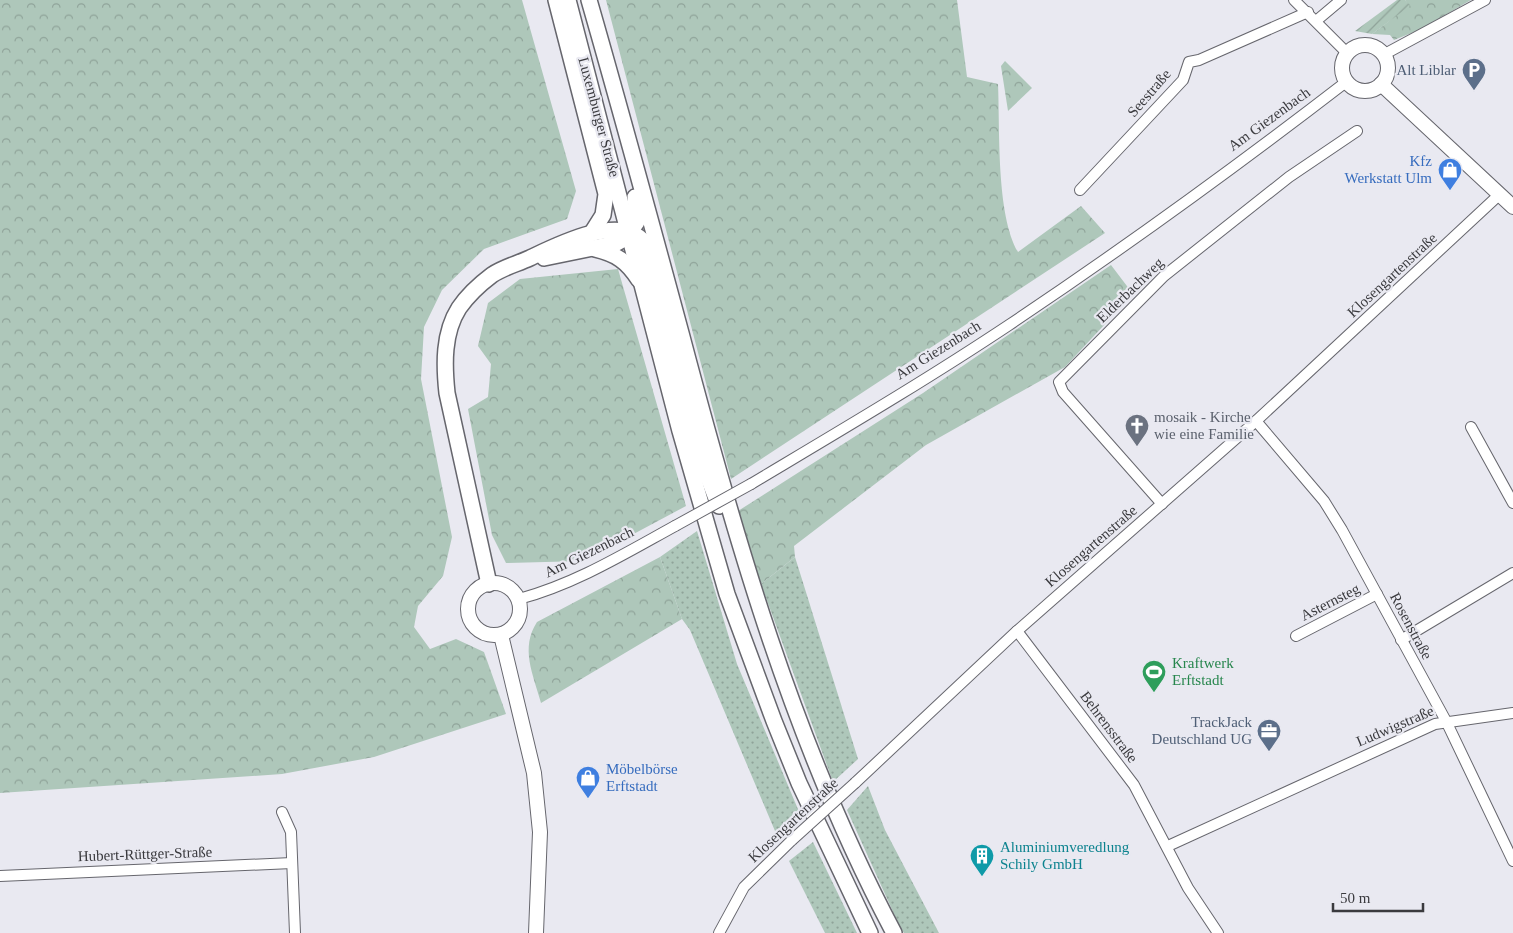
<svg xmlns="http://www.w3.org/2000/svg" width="1513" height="933" viewBox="0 0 1513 933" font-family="Georgia,serif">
	<defs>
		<pattern id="grass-dots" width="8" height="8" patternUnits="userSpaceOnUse" patternTransform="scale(1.25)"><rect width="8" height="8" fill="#aec7ba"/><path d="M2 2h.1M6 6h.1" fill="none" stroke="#8fa399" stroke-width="1.8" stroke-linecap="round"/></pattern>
		<pattern id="forest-crowns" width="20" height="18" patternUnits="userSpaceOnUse" patternTransform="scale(1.25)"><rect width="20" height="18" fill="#aec7ba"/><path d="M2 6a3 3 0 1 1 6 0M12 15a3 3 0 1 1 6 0" fill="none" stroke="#8fa399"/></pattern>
		<pattern id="garden-furrows" width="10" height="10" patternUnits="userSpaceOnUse" patternTransform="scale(1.25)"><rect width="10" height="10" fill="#aec7ba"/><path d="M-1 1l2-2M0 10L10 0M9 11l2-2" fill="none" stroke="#8fa399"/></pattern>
	</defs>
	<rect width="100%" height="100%" fill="#e9e9f1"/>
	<!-- grass -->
	<g fill="url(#grass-dots)">
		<path d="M 697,531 L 737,664 L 800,814 L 775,831 L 690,630 L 682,619 L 660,557 Z"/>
		<path d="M 795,557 L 858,759 L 833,782 L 761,584 Z"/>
		<path d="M 868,786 L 885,830 L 939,933 L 904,933 L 899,925 L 847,810 Z"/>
		<path d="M 813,842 L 857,933 L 825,933 L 789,861 Z"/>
	</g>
	<!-- forest -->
	<g fill="url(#forest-crowns)">
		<path d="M 0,0 L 522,0 L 576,191 L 567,219 L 484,249 L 442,290 L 424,327 L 421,379 L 452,537 L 443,576 L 418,606 L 414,627 L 430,649 L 456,639 L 484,652 L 506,714 L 374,757 L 282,774 L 0,793 Z"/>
		<path d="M 606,0 L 957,0 L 967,77 L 998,84 C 1000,128 996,215 1018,252 L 1081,206 L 1105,233 L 731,479 Z"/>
		<path d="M 1405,0 L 1471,0 L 1419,30 L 1394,40 L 1390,35 L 1372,34 L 1409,6 Z"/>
		<path d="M 1005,61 L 1032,88 L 1008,111 L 1001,66 Z"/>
		<path d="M 1111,265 L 1133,294 L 1065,367 L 926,445 L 794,546 L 795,557 L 761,584 L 738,511 L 923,393 Z"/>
		<path d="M 618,269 L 686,506 L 583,561 L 506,563 L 492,535 L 468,409 L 488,397 L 491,364 L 478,346 L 488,303 L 520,279 Z"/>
		<path d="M 660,557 L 682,619 L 541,703 C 533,674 520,648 537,622 Z"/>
	</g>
	<!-- garden -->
	<path fill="url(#garden-furrows)" d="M 1397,0 L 1405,0 L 1410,6 L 1372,34 L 1355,31 Z"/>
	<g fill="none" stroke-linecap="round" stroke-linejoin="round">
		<defs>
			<g id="street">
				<path d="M 1294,0 L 1347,53"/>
				<path d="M 1316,21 L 1341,0"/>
				<path d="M 1383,55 L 1485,0"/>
				<path d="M 1080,190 L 1183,80 L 1189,62 L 1199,60 L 1308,12"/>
				<path d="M 1256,421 L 1324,501 L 1342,530 L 1446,721 L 1513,861"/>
				<path d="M 1471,427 L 1513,503"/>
				<path d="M 751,484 C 838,432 925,381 1009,325 C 1124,248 1237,166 1346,82"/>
				<path d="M 1162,504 L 1063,392 L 1059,382 L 1164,276 L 1289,177 L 1357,131"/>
				<path d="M 519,599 C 575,584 624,554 675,526"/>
				<path d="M 1017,631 L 1134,785 L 1188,888 L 1218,933"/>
				<path d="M 1296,636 L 1377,594"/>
				<path d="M 1401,640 L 1513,573"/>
				<path d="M 855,783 L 1017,631 L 1256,421 L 1500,194"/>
				<path d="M 282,812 L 291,832 L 295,933"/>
				<path d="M 1168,846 L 1435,724 L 1513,713"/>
				<path d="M 0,876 L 292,863"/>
				<path d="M 719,933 L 744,887 L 792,840"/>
			</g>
			<g id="secondary">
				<circle cx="1365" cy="68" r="23"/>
				<path d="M 1381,84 L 1513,207"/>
				<circle cx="494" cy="609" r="26"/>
				<path d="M 501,635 L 534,773 L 540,832 L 536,933"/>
			</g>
			<g id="primary">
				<path d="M 556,0 L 606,194 L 603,215 L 591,234"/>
				<path d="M 568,0 L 680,431 L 727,594 L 774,721 L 799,783 L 870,933"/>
				<path d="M 589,0 C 621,111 651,222 681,333 C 735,538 794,745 894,933"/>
				<path d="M 595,249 C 616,254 627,261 639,280"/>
				<path d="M 544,258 L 617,243 L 626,238 L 637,222 L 635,197"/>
				<path d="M 489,584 L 447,393 C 444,365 443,333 459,308 C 468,295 480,284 492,275 C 504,267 517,264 530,258 C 557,245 620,213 644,242 L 701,459 L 719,506"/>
			</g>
		</defs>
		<!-- street casing -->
		<use href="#street" stroke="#66666d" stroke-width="12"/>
		<!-- secondary casing -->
		<use href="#secondary" stroke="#66666d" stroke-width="16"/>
		<!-- primary casing -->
		<use href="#primary" stroke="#66666d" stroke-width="18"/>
		<!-- street -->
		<use href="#street" stroke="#fff" stroke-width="10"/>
		<!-- secondary -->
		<use href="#secondary" stroke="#fff" stroke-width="14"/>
		<!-- primary -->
		<use href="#primary" stroke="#fff" stroke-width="15"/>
		<defs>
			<g id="street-bridge">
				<path d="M 675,526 L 751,484"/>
				<path d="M 792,840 L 855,783"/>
			</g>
		</defs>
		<!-- street-bridge casing -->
		<use href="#street-bridge" stroke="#66666d" stroke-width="12" stroke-linecap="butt"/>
		<!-- street-bridge -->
		<use href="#street-bridge" stroke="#fff" stroke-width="10"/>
	</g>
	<!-- icons -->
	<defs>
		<symbol id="parking-pin" viewBox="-11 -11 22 30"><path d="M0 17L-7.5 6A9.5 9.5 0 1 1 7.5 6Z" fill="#5c6f8a" stroke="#e9e9f1"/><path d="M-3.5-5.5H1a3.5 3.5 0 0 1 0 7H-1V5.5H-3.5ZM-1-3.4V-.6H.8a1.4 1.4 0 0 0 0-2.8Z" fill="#fff"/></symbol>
		<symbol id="shop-pin" viewBox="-11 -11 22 30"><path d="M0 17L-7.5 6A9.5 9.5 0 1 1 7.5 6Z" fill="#3f7fe0" stroke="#e9e9f1"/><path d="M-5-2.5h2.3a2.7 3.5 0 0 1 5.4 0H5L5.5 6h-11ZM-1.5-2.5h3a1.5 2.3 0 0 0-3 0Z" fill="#fff"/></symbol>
		<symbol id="church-pin" viewBox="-11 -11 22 30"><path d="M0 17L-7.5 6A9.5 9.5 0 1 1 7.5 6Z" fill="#6b7280" stroke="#e9e9f1"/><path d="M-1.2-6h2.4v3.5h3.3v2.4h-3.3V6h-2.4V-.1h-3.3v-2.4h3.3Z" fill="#fff"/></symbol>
		<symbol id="stadium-pin" viewBox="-11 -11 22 30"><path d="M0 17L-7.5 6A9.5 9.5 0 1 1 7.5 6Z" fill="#2e9e5b" stroke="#e9e9f1"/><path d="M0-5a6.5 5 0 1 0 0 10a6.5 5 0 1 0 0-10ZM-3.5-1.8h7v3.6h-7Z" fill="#fff"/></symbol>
		<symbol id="office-pin" viewBox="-11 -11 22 30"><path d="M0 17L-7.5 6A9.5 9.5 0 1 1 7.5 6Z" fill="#5c6f8a" stroke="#e9e9f1"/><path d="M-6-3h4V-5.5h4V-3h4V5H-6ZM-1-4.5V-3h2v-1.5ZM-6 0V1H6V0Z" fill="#fff"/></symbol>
		<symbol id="building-pin" viewBox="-11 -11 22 30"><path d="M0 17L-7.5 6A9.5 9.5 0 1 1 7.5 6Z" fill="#0f9aa8" stroke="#e9e9f1"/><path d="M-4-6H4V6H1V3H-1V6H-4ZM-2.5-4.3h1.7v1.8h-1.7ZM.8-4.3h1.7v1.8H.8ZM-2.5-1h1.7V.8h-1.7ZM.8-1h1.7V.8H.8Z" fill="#fff"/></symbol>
	</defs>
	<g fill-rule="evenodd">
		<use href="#parking-pin" x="1460" y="56" width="28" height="38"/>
		<use href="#shop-pin" x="1436" y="156" width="28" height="38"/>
		<use href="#church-pin" x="1123" y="412" width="28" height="38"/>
		<use href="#stadium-pin" x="1140" y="658" width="28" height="38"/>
		<use href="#office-pin" x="1255" y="717" width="28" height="38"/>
		<use href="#shop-pin" x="574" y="764" width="28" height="38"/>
		<use href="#building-pin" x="968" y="842" width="28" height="38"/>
	</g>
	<g text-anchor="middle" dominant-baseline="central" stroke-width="4.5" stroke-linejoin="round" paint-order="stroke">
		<!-- service labels -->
		<g font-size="15" fill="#4e5e75" stroke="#e9e9f1" text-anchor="end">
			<text x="1456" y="70">Alt Liblar</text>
			<text x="1252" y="722">TrackJack<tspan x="1252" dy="17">Deutschland UG</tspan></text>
		</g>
		<!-- street labels -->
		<g font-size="15" fill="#3a3a3e" stroke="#e9e9f1">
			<text transform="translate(1149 93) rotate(-49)">Seestraße</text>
			<text transform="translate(599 117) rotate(75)">Luxemburger Straße</text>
			<text transform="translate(1269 119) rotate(-36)">Am Giezenbach</text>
			<text transform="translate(1392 275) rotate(-43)">Klosengartenstraße</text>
			<text transform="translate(1130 290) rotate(-44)">Elderbachweg</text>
			<text transform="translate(938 350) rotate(-32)">Am Giezenbach</text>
			<text transform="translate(1091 546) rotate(-41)">Klosengartenstraße</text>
			<text transform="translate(589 552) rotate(-26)">Am Giezenbach</text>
			<text transform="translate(1330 602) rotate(-27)">Asternsteg</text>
			<text transform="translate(1411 626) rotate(62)">Rosenstraße</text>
			<text transform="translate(1395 726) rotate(-23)">Ludwigstraße</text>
			<text transform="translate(1109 727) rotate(53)">Behrensstraße</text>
			<text transform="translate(793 820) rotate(-43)">Klosengartenstraße</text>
			<text transform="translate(145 854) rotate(-2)">Hubert-Rüttger-Straße</text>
		</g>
		<!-- shop labels -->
		<g font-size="15" fill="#366cbe" stroke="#e9e9f1" text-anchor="end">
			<text x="1432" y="161">Kfz<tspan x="1432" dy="17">Werkstatt Ulm</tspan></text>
			<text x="606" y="769" text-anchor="start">Möbelbörse<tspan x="606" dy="17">Erftstadt</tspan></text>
		</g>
		<!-- worship labels -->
		<g font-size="15" fill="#5b616d" stroke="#e9e9f1" text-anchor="start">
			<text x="1154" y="417">mosaik - Kirche<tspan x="1154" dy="17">wie eine Familie</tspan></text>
		</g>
		<!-- leisure labels -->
		<g font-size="15" fill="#27864d" stroke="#e9e9f1" text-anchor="start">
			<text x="1172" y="663">Kraftwerk<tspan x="1172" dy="17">Erftstadt</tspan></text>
		</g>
		<!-- culture labels -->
		<g font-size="15" fill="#0d838f" stroke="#e9e9f1" text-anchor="start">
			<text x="1000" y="847">Aluminiumveredlung<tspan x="1000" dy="17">Schily GmbH</tspan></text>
		</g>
	</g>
	<!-- scale -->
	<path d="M1333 903v8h90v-8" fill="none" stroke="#3a3a3e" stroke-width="2.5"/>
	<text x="1340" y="903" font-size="15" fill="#3a3a3e" stroke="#e9e9f1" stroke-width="4" paint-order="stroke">50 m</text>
</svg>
